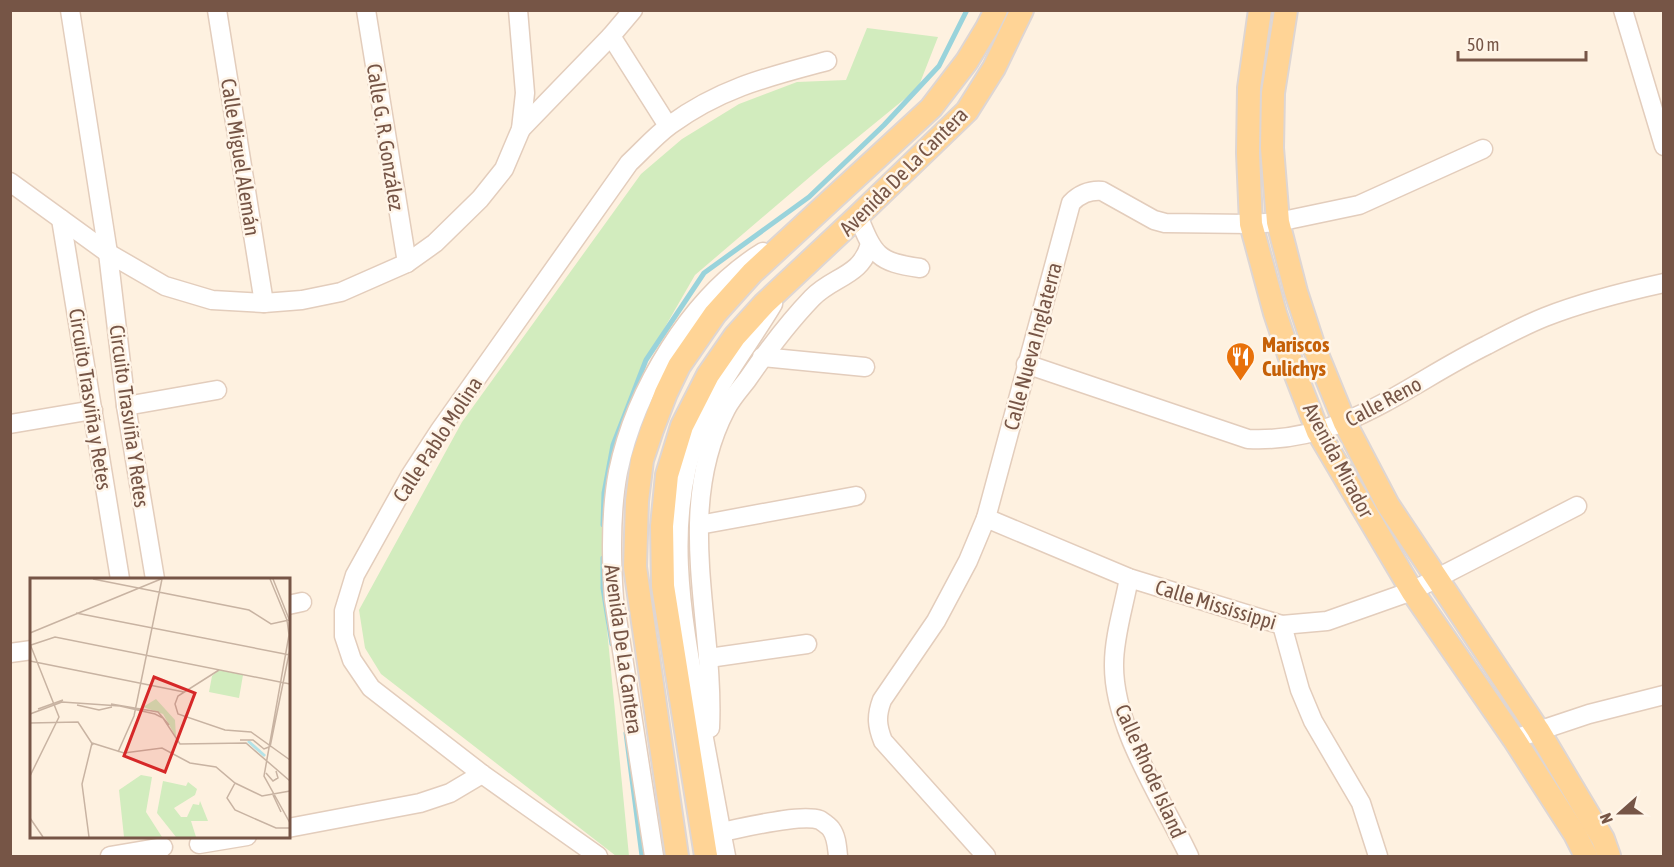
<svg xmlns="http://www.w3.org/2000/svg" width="1674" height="867" viewBox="0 0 1674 867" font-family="'Asap Condensed',sans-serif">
	<rect width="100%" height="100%" fill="#fef1e0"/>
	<!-- green -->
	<path fill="#d2ecbe" d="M 867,28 L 938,37 L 918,88 L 825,164 L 695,275 L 646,360 L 613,445 L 604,493 L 603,588 L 629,856 L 616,856 L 381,674 L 365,648 L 359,610 L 462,422 L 641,174 L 682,139 L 739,104 L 797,82 L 846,80 Z"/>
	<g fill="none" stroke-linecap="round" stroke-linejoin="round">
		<!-- stream -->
		<g stroke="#99d3db" stroke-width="5">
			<path d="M 603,525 L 604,493 L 613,445 L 646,360 L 704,273 L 809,197 L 884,125 L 939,66 L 967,10"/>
			<path d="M 603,558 L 603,588 L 612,644"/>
			<path d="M 626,733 L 642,856"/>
		</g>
		<defs>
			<g id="minor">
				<path d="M 70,10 L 108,253 L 126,406 L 155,579"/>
				<path d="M 217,10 L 264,303"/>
				<path d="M 366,10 L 407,263"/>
				<path d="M 1623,10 L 1664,146"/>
				<path d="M 611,36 L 668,126"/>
				<path d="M 521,129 L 611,36 L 633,10"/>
				<path d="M 10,182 L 108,253 L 165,286 L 212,300 L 264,303 L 302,300 L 341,292 L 407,263 L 435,243 L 480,199 L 504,169 L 521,129 L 525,93 L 518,10"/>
				<path d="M 858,216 C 874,255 877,262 920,268"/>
				<path d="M 61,219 L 120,579"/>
				<path d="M 762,357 L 865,367"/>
				<path d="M 1026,364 L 1248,439 C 1343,444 1407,384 1487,345 C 1506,335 1525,325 1545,317 C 1583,302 1623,292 1664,283"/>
				<path d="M 126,406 L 217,390"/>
				<path d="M 10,424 L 93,410"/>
				<path d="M 986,518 L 1129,578 L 1282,625 L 1327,621 L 1412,591 L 1577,506"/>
				<path d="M 699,525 L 856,496"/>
				<path d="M 1129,578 C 1124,606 1114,636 1114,664 C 1113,728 1163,800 1189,856"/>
				<path d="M 288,605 L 302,602"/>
				<path d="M 1282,625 L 1300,690 L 1313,721 L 1361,803 L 1378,856"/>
				<path d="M 10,653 L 32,650"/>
				<path d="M 709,658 L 807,644"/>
				<path d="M 710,728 C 715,622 673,510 726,409 C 731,399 740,389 747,380 C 767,351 788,323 812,298 C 833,276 861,277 870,244"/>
				<path d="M 1514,739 L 1589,714 L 1664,695"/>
				<path d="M 288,828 L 420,803 L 450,793 L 482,774"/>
				<path d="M 721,832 C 743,828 801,813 820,820 C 823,822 829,826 831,829 C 837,837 837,848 838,856"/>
				<path d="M 199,844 L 247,836"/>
				<path d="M 110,856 L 163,847"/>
				<path d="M 598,856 L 482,774 L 371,688 L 352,660 L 344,636 L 344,611 L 355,575 L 410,476 L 440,430 L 629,163 C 642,151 655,136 670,125 C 721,88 767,77 827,61"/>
				<path d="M 654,856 L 614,599 C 611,557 610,514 618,472 C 635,390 691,296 763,252"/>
				<path d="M 726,856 C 717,810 709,764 700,717 C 683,623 662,521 699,429 C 717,383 748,346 773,304"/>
				<path d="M 986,856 L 883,741 C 877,726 876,716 882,700 L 936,621 L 968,561 L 986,518 L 1071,203 C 1080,194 1089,190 1102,191 L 1154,220 L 1165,223 L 1251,224 L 1278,222 L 1359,205 L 1483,149"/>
			</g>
			<g id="major">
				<path d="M 1260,10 L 1249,88 L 1248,153 L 1251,224 L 1275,313 L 1294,370 L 1318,432 L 1412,591 L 1514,739 L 1575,834 L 1586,856"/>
				<path d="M 1286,10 L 1273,93 L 1272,148 L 1278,222 L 1296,292 L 1314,347 L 1345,423 L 1388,505 L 1538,730 L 1603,839 L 1609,856"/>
				<path d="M 677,856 L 635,567 L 637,501 L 642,460 L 652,430 L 666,393 L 679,366 L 715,314 L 752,273 L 931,108 L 967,61 L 987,28 L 996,10"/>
				<path d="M 706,856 L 663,586 L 662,526 L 667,475 L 682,426 L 708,375 L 735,336 L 764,304 L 858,216 L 967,111 L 994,68 L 1022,10"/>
			</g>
		</defs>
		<!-- minor casing -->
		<use href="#minor" stroke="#e3cdbc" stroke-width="21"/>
		<!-- major casing -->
		<use href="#major" stroke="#ded6d3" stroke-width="26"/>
		<!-- minor -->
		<use href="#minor" stroke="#fff" stroke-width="18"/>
		<!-- major -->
		<use href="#major" stroke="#ffd496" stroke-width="22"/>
	</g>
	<!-- icons -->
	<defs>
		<symbol id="restaurant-pin" viewBox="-11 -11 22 30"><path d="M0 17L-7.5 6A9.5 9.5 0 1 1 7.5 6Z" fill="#e8710a" stroke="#fff5e8"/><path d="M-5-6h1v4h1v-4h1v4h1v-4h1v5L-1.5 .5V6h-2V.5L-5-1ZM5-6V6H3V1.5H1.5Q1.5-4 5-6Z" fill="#fff"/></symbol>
	</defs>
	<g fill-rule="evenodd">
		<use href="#restaurant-pin" x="1224" y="340" width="33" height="45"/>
	</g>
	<g text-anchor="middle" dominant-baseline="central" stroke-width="5" stroke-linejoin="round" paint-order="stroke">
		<!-- street labels -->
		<g font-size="21" fill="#765546" stroke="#fff5e8">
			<text transform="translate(386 137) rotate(81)">Calle G. R. González</text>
			<text transform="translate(241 157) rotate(81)">Calle Miguel Alemán</text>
			<text transform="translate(903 171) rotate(-45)">Avenida De La Cantera</text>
			<text transform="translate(1032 346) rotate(-75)">Calle Nueva Inglaterra</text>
			<text transform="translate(91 399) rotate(81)">Circuito Trasviña y Retes</text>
			<text transform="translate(1383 401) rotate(-28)">Calle Reno</text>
			<text transform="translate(130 416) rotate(82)">Circuito Trasviña Y Retes</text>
			<text transform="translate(437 439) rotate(-57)">Calle Pablo Molina</text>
			<text transform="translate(1339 460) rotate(62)">Avenida Mirador</text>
			<text transform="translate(1216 604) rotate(17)">Calle Mississippi</text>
			<text transform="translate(624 649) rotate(82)">Avenida De La Cantera</text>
			<text transform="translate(1151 771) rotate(66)">Calle Rhode Island</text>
		</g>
		<!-- food labels -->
		<g font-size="21" font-weight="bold" fill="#c56008" stroke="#fff5e8" text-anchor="start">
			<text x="1262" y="344">Mariscos<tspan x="1262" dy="24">Culichys</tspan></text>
		</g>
	</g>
	<!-- overview -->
	<g transform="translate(30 578)">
		<rect width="260" height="260" fill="#fef1e0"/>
		<path d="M 189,92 L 213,97 L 209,120 L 179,114 L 182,98 ZM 126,121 L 145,142 L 146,159 L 133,136 L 113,129 ZM 111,197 L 122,199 L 116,234 L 132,259 L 94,259 L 89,212 ZM 133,203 L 156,208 L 158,204 L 167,211 L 165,217 L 144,230 L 151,239 L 157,239 L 163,226 L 169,227 L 170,223 L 178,243 L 161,243 L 166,259 L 146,259 L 127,235 Z" fill="#d2ecbe"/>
		<path fill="none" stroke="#b4e3e8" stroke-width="3" d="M 218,163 L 235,178"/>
		<path fill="none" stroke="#c8b3a2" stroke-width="1.5" d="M 63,1 L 219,32 L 241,46 L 259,42M 240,1 L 257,42 L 259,57 L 234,198 L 260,245M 243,1 L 259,41M 46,35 L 260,77M 0,55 L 131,1M 0,66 L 29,139 L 0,198M 1,67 L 25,59 L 260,106M 0,83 L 154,114M 189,92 L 148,118 L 145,126 L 148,136 L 195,152 L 221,154 L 260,182M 81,126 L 128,134 L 139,147M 47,127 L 69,132 L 82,129M 8,131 L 33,122M 0,136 L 32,124 L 90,128 L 125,136 L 133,140 L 150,166 L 216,165 L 260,203M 0,145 L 48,144 L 63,167M 210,162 L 223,162 L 234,171 L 239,169M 240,169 L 260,71M 88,174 L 104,138 L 132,1M 236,195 L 243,203 L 248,200 L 246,193M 205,205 L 197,220 L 205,232 L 246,250 L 260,250M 243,217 L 251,234M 0,240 L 13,259M 59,259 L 52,206 L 62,165 L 94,175 L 132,170 L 160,185 L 186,189 L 205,205 L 232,218 L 260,213"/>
		<path fill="#d62828" fill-opacity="0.15" stroke="#d62828" stroke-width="3" d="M 124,99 L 165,115 L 135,194 L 94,178 Z"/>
		<rect width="260" height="260" fill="none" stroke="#765546" stroke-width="3"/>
	</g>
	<!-- border -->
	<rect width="1674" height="867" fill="none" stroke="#765546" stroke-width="24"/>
	<!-- north arrow -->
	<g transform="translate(1620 813) rotate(249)" stroke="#fff5e8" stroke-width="4.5" paint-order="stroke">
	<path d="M0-4.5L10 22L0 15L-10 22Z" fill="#765546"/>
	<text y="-9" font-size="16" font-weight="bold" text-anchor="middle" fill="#765546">N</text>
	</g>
	<!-- scale -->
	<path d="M1458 51v9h128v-9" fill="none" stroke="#765546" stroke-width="3"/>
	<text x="1467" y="51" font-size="18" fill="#765546" stroke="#fff5e8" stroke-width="4.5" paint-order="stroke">50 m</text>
</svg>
